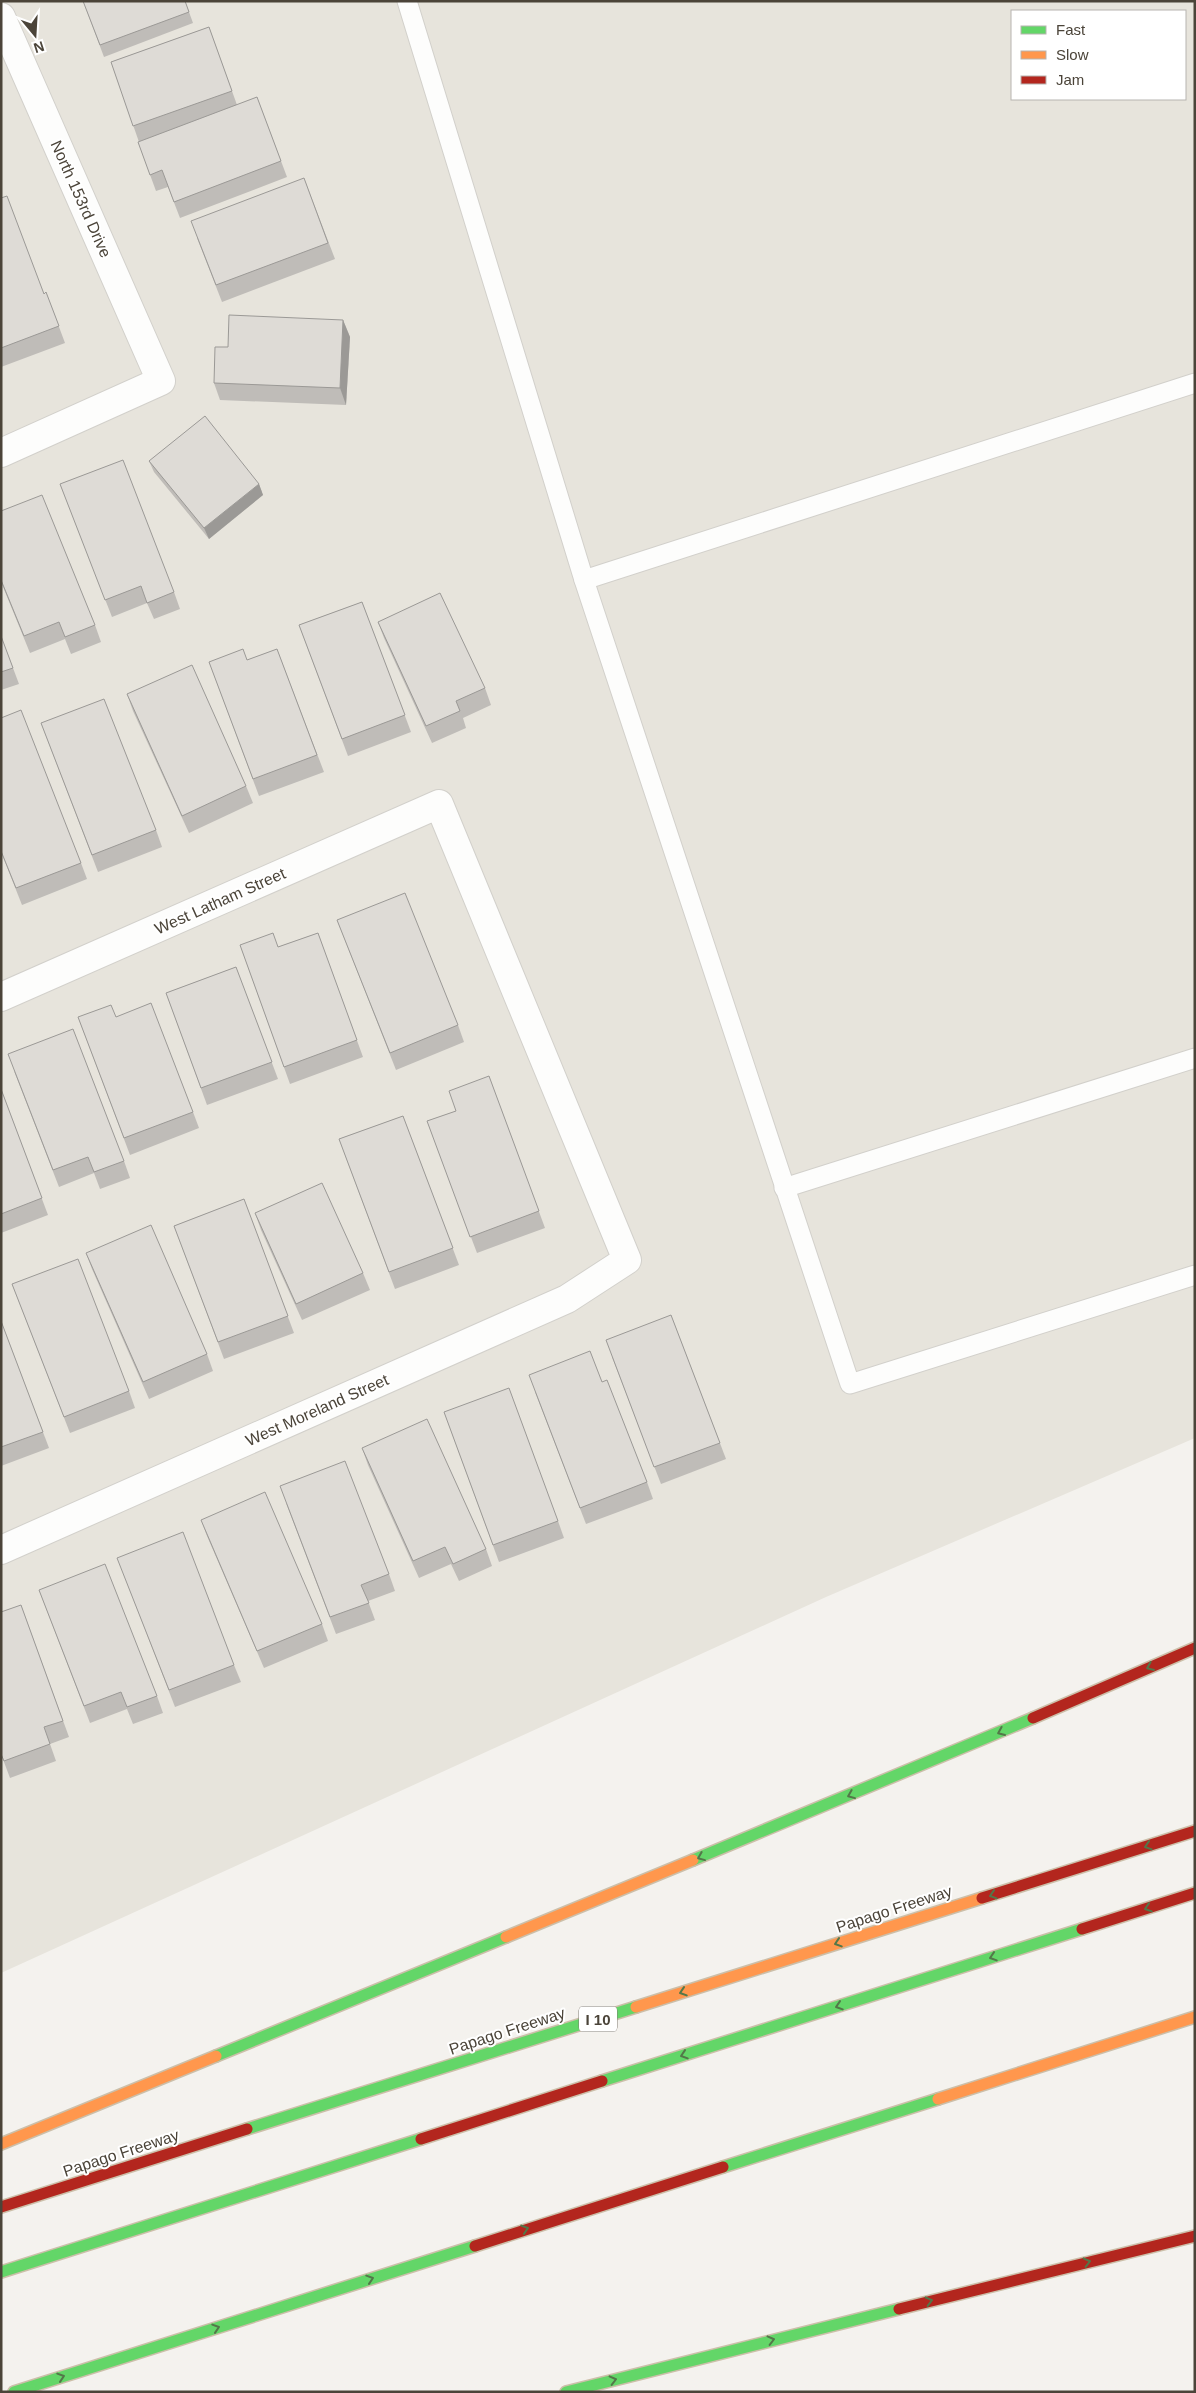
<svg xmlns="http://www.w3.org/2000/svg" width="1196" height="2393" viewBox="0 0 1196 2393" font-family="Helvetica,sans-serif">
	<rect width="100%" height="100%" fill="#f4f2ee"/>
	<!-- residential -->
	<path fill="#e7e4dc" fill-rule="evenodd" d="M 1,1 L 1195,1 L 1195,1438 L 826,1597 L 1,1973 ZM 1012,11 L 1185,11 L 1185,99 L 1012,99 Z"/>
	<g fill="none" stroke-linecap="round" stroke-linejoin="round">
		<defs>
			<g id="lane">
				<path d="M 407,1 L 584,580 L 1195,383"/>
				<path d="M 584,580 L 850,1384 L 1195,1275"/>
				<path d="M 784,1188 L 1195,1058"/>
			</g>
			<g id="street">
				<path d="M 1,17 L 161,381 L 1,453"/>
				<path d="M 1,997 L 439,804 L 627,1260 L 567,1299 L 1,1550"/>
			</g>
			<g id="fast">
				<path d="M 693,1860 L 1033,1718"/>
				<path d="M 216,2056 L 506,1937"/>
				<path d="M 602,2081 L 1082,1929"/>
				<path d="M 247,2129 L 636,2007"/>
				<path d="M 723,2167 L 938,2099"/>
				<path d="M 1,2272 L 421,2139"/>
				<path d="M 14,2392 L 475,2246"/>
				<path d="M 566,2392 L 899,2309"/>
			</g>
			<g id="slow">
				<path d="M 506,1937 L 693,1860"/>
				<path d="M 636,2007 L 982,1898"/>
				<path d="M 938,2099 L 1195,2017"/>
				<path d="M 1,2144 L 216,2056"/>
			</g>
			<g id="jam">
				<path d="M 1033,1718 L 1195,1648"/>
				<path d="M 982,1898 L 1195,1831"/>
				<path d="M 1082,1929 L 1195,1893"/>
				<path d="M 421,2139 L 602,2081"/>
				<path d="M 1,2207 L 247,2129"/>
				<path d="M 475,2246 L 723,2167"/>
				<path d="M 899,2309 L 1195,2236"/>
			</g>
		</defs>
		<!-- lane casing -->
		<use href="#lane" stroke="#d2d0cb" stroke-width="21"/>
		<!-- street casing -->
		<use href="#street" stroke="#d2d0cb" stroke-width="30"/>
		<!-- fast casing -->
		<use href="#fast" stroke="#ccbfa9" stroke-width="14"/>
		<!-- slow casing -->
		<use href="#slow" stroke="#ccbfa9" stroke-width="14"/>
		<!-- jam casing -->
		<use href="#jam" stroke="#ccbfa9" stroke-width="14"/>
		<!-- lane -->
		<use href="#lane" stroke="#fdfdfc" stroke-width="19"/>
		<!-- street -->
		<use href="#street" stroke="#fdfdfc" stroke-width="28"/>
		<!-- fast -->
		<use href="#fast" stroke="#63d668" stroke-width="11"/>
		<!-- slow -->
		<use href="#slow" stroke="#ff974d" stroke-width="11"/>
		<!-- jam -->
		<use href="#jam" stroke="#b3261e" stroke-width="11"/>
	</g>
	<!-- wall -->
	<g fill="#bfbcb8">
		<path d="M 83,1 L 185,1 L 193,23 L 104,57 Z"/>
		<path d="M 209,27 L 237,105 L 257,97 L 287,177 L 180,218 L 168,187 L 156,191 L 138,142 L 139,142 L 111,62 Z"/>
		<path d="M 304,178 L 335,259 L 222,302 L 197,238 Z"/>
		<path d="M 1,198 L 44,294 L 46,292 L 65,343 L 1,367 Z"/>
		<path d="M 343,320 L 350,337 L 346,405 L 220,400 L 214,383 Z"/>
		<path d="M 149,461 L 259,484 L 263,495 L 209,539 L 154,472 Z"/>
		<path d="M 60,484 L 174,592 L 180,609 L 154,619 L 147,603 L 112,617 Z"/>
		<path d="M 1,511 L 95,625 L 101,642 L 71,654 L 65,639 L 30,653 L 1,582 Z"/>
		<path d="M 362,602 L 411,732 L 348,756 L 299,625 Z"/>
		<path d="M 378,622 L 485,688 L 491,705 L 463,718 L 466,728 L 432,743 L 384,638 Z"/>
		<path d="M 1,636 L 19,684 L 1,690 Z"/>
		<path d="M 277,649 L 324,772 L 259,796 L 209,662 L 247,660 Z"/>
		<path d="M 127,694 L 246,786 L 253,803 L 189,833 L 133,711 Z"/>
		<path d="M 1,718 L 81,863 L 87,879 L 22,905 L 1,852 Z"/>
		<path d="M 41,723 L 156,830 L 162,847 L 98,872 Z"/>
		<path d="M 337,920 L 458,1025 L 464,1042 L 396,1070 Z"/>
		<path d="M 318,933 L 363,1057 L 290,1084 L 240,945 L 278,947 Z"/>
		<path d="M 236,967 L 278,1079 L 207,1105 L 166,993 Z"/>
		<path d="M 78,1017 L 116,1017 L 193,1112 L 199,1128 L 130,1155 Z"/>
		<path d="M 14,1071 L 124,1161 L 130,1178 L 100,1189 L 94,1173 L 59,1187 Z"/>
		<path d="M 489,1076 L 545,1228 L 477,1253 L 427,1121 L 456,1111 Z"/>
		<path d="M 1,1089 L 48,1215 L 1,1233 Z"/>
		<path d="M 403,1116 L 459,1265 L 395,1289 L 339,1139 Z"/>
		<path d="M 244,1199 L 294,1333 L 224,1359 L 174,1226 Z"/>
		<path d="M 255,1213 L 363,1273 L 370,1290 L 302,1320 L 261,1230 Z"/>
		<path d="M 86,1253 L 207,1354 L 213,1371 L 149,1399 L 92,1269 Z"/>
		<path d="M 12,1284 L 129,1391 L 135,1408 L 70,1433 Z"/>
		<path d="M 671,1315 L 726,1459 L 661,1484 L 612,1357 Z"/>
		<path d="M 1,1321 L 49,1448 L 1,1466 Z"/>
		<path d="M 602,1382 L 647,1482 L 653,1499 L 586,1524 L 535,1392 Z"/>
		<path d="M 444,1412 L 558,1521 L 564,1538 L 499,1562 Z"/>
		<path d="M 362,1448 L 486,1549 L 492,1566 L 459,1581 L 451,1564 L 419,1578 L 368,1465 Z"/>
		<path d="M 286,1503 L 389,1574 L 395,1591 L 368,1601 L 375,1620 L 336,1634 Z"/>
		<path d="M 201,1520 L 322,1624 L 328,1641 L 264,1668 L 207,1536 Z"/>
		<path d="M 124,1575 L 234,1665 L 241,1682 L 175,1707 Z"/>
		<path d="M 39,1590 L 157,1696 L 163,1713 L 133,1724 L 127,1709 L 90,1723 Z"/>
		<path d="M 21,1605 L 69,1737 L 50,1744 L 56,1761 L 10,1778 L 1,1754 Z"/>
	</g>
	<!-- shaded-wall -->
	<g fill="#9b9996">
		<path d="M 343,320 L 350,337 L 346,405 L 340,388 Z"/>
		<path d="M 259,484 L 263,495 L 209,539 L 204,528 Z"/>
	</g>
	<!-- building -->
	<g fill="#dedbd6" stroke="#9b9996">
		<path d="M 83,1 L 185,1 L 189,12 L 100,45 Z"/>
		<path d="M 209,27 L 232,91 L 133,126 L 111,62 Z"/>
		<path d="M 257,97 L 281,161 L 174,202 L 162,170 L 150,175 L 138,142 Z"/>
		<path d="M 304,178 L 328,243 L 216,285 L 191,221 Z"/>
		<path d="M 7,196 L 44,294 L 46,292 L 59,326 L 1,348 L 1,198 Z"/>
		<path d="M 229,315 L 343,320 L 340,388 L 214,383 L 215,347 L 228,347 Z"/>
		<path d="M 205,416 L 259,484 L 204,528 L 149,461 Z"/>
		<path d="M 123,460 L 174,592 L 147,603 L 141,586 L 105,600 L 60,484 Z"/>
		<path d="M 42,495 L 95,625 L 65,637 L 59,622 L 24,636 L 1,580 L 1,511 Z"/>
		<path d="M 440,593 L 485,688 L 456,701 L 460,711 L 426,726 L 378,622 Z"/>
		<path d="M 362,602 L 405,715 L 342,739 L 299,625 Z"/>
		<path d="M 1,636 L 13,668 L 1,672 Z"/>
		<path d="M 243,649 L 247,660 L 277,649 L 317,755 L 253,779 L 209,662 Z"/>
		<path d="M 192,665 L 246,786 L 182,816 L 127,694 Z"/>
		<path d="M 104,699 L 156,830 L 92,855 L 41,723 Z"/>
		<path d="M 21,710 L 81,863 L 16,888 L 1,851 L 1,718 Z"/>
		<path d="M 405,893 L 458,1025 L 390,1053 L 337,920 Z"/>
		<path d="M 273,933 L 278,947 L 318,933 L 357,1040 L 284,1067 L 240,945 Z"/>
		<path d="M 236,967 L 272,1062 L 201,1088 L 166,993 Z"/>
		<path d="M 151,1003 L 193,1112 L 124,1138 L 78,1017 L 111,1005 L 116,1017 Z"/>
		<path d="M 73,1029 L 124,1161 L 94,1172 L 88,1157 L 53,1170 L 8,1054 Z"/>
		<path d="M 489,1076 L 539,1211 L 470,1237 L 427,1121 L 456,1111 L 449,1091 Z"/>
		<path d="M 1,1089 L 42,1198 L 1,1214 Z"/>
		<path d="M 403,1116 L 453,1248 L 389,1272 L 339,1139 Z"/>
		<path d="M 322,1183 L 363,1273 L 296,1304 L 255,1213 Z"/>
		<path d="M 244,1199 L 288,1316 L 218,1342 L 174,1226 Z"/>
		<path d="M 151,1225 L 207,1354 L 143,1382 L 86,1253 Z"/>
		<path d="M 78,1259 L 129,1391 L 64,1417 L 12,1284 Z"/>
		<path d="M 671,1315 L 720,1443 L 654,1467 L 606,1340 Z"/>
		<path d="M 1,1321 L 43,1432 L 1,1447 Z"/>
		<path d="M 590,1351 L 602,1382 L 607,1380 L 647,1482 L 580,1508 L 529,1375 Z"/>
		<path d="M 509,1388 L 558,1521 L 493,1545 L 444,1412 Z"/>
		<path d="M 427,1419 L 486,1549 L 453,1564 L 445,1547 L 413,1561 L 362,1448 Z"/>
		<path d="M 345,1461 L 389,1574 L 361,1585 L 369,1603 L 330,1617 L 280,1486 Z"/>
		<path d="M 265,1492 L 322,1624 L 257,1651 L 201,1520 Z"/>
		<path d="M 183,1532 L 234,1665 L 169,1690 L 117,1558 Z"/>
		<path d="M 105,1564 L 157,1696 L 127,1707 L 121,1692 L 84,1706 L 39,1590 Z"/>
		<path d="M 21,1605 L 63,1721 L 44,1727 L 50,1744 L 4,1761 L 1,1754 L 1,1612 Z"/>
	</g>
	<!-- one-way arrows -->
	<defs><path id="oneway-chevron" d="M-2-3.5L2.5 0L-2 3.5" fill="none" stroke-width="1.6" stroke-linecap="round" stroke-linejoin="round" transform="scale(1.25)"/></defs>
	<g stroke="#537749">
		<use href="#oneway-chevron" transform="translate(1150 1667) rotate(157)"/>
		<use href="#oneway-chevron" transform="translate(1001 1732) rotate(157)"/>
		<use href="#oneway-chevron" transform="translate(851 1795) rotate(158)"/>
		<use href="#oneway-chevron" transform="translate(1148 1846) rotate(162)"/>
		<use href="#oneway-chevron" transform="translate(701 1857) rotate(158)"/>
		<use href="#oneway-chevron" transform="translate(993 1895) rotate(162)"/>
		<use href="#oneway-chevron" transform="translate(1148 1908) rotate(162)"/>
		<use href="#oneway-chevron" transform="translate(838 1943) rotate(162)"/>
		<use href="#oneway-chevron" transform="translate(993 1957) rotate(162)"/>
		<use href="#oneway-chevron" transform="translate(683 1992) rotate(162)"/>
		<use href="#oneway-chevron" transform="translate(839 2006) rotate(162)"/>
		<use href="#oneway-chevron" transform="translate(684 2055) rotate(162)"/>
		<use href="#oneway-chevron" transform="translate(525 2229) rotate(-18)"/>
		<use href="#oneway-chevron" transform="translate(1087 2262) rotate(-14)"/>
		<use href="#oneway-chevron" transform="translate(370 2279) rotate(-18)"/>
		<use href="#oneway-chevron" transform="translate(929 2301) rotate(-14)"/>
		<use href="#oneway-chevron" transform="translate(216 2328) rotate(-18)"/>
		<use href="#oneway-chevron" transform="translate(771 2340) rotate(-14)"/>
		<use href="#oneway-chevron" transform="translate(61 2377) rotate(-18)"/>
		<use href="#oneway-chevron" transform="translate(613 2380) rotate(-14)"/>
	</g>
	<g text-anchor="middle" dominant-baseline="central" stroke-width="4" stroke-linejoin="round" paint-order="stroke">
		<!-- shield labels -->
		<rect fill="#fff" stroke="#817c74" stroke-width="1" x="579" y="2006.5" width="38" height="25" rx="4"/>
		<g font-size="15" font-weight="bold" fill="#4b4439">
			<text x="598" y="2019">I 10</text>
		</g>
		<!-- street labels -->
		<g font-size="16" fill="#4b4439" stroke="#fff">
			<text transform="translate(81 199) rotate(66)">North 153rd Drive</text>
			<text transform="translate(220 901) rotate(-24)">West Latham Street</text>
			<text transform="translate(317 1410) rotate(-24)">West Moreland Street</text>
			<text transform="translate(894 1909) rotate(-18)">Papago Freeway</text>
			<text transform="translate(507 2031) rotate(-18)">Papago Freeway</text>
			<text transform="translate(121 2153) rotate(-18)">Papago Freeway</text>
		</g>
	</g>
	<!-- border -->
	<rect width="1196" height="2393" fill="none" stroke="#4b4439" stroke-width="5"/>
	<!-- legend -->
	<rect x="1011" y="10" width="175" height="90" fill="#ffffff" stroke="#b7b4b0"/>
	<rect x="1021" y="26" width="25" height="8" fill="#63d668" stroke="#b7b4b0"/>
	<text x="1056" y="35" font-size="15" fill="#4b4439">Fast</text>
	<rect x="1021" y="51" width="25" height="8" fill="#ff974d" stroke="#b7b4b0"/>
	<text x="1056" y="60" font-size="15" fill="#4b4439">Slow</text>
	<rect x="1021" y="76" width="25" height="8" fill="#b3261e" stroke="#b7b4b0"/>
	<text x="1056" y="85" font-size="15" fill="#4b4439">Jam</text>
	<!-- north arrow -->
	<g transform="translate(35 35) rotate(162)" stroke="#ffffff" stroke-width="4" paint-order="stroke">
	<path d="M0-4L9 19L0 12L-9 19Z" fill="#4b4439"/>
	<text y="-8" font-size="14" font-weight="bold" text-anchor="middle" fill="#4b4439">N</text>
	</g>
</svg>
